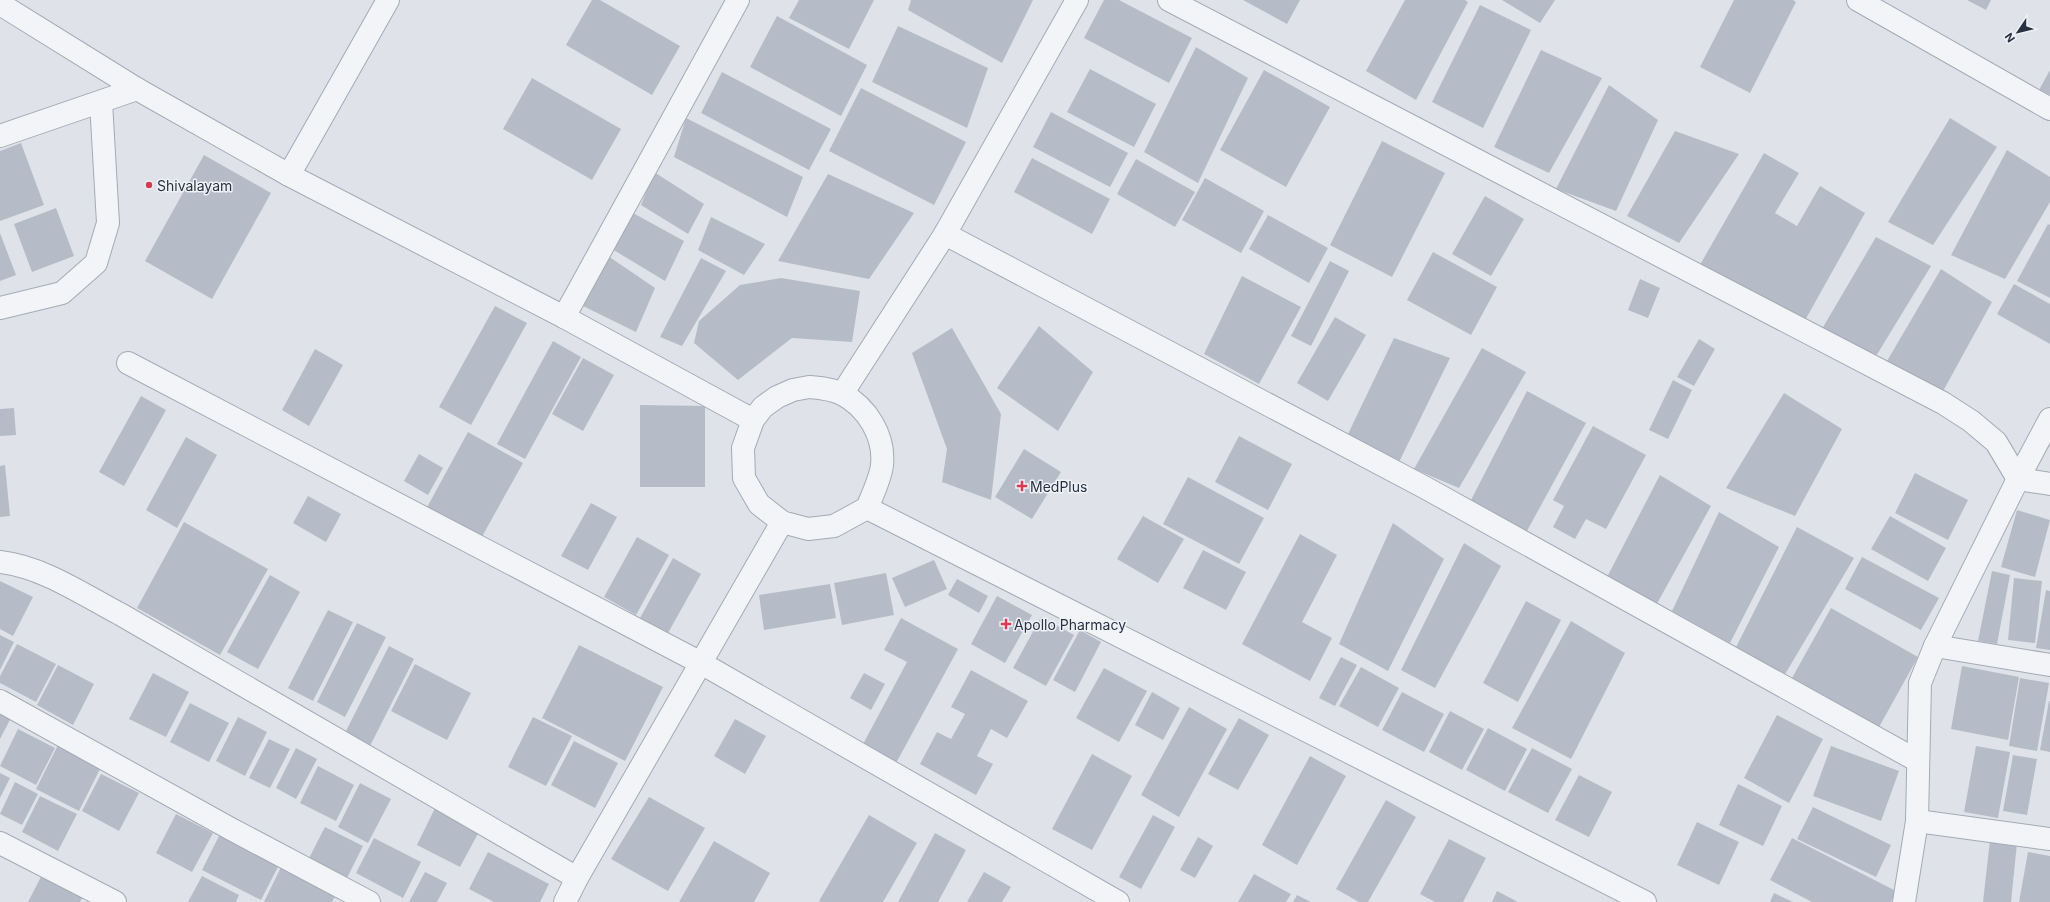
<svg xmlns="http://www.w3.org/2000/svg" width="2050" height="902" viewBox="0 0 2050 902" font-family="Inter,sans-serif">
	<rect width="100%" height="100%" fill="#dfe3e9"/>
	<!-- building -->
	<g fill="#b6bcc7">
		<path d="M 592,0 L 600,0 L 680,46 L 652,95 L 566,45 Z"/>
		<path d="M 799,0 L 874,0 L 849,49 L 789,18 Z"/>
		<path d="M 911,0 L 1033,0 L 1002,63 L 908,10 Z"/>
		<path d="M 1104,0 L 1119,0 L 1192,38 L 1169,83 L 1084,38 Z"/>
		<path d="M 1243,0 L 1300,0 L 1287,24 Z"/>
		<path d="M 1405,0 L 1465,0 L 1468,2 L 1416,100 L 1366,71 Z"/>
		<path d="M 1502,0 L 1555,0 L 1540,23 Z"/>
		<path d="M 1734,0 L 1793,0 L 1796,2 L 1750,93 L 1700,67 Z"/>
		<path d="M 1967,0 L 1991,0 L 1986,10 Z"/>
		<path d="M 1480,5 L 1531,30 L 1483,128 L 1432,102 Z"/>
		<path d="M 777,16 L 867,65 L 841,116 L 750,67 Z"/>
		<path d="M 898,26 L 988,68 L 967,128 L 872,82 Z"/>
		<path d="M 1196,47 L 1248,78 L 1198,183 L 1144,152 Z"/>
		<path d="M 1541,50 L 1602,78 L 1549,173 L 1494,147 Z"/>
		<path d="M 1090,69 L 1156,104 L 1134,147 L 1067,112 Z"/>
		<path d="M 1264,70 L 1330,107 L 1286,187 L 1220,150 Z"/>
		<path d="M 2050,70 L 2050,95 L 2039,90 Z"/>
		<path d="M 722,72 L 831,129 L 809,170 L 701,113 Z"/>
		<path d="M 532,78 L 621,129 L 592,180 L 503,129 Z"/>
		<path d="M 1609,85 L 1658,120 L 1616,211 L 1556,189 Z"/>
		<path d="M 861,88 L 966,142 L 934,205 L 829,151 Z"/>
		<path d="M 1051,112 L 1128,153 L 1110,187 L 1033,147 Z"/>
		<path d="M 686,118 L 803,177 L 787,217 L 674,157 Z"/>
		<path d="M 1950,118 L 1997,147 L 1933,245 L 1888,222 Z"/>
		<path d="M 1675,131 L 1739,154 L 1679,243 L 1627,216 Z"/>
		<path d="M 1382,141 L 1445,173 L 1392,277 L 1330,245 Z"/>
		<path d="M 21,143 L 44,205 L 0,221 L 0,151 Z"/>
		<path d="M 2007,150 L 2050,177 L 2050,202 L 2005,279 L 1951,255 Z"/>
		<path d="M 1764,153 L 1799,173 L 1775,213 L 1797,226 L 1820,186 L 1865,213 L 1803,324 L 1697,270 Z"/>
		<path d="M 204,155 L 271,193 L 212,299 L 145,261 Z"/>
		<path d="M 1032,158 L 1110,199 L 1092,234 L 1014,192 Z"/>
		<path d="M 1136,159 L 1195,192 L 1175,227 L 1117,194 Z"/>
		<path d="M 654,172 L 704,204 L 688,234 L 641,205 Z"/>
		<path d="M 828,174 L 914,213 L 869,279 L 778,261 Z"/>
		<path d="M 1205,178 L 1264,211 L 1241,253 L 1182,220 Z"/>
		<path d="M 1485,196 L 1524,219 L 1491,276 L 1452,254 Z"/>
		<path d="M 56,208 L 74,256 L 32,272 L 14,224 Z"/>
		<path d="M 633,213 L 684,241 L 665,281 L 612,249 Z"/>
		<path d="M 1268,215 L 1328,248 L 1309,283 L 1249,249 Z"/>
		<path d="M 711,217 L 765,244 L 744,275 L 698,250 Z"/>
		<path d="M 2048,224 L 2050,225 L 2050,298 L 2017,281 Z"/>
		<path d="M 0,233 L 16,275 L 0,281 Z"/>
		<path d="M 1876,237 L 1931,266 L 1873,361 L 1819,334 Z"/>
		<path d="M 1433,252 L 1497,287 L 1471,335 L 1407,300 Z"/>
		<path d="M 608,256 L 655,288 L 636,332 L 583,306 Z"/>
		<path d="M 701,258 L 726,271 L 682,346 L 660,337 Z"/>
		<path d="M 1330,261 L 1349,271 L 1311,346 L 1291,336 Z"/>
		<path d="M 1941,269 L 1992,302 L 1942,393 L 1887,361 Z"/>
		<path d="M 1242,276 L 1301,307 L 1259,384 L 1204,354 Z"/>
		<path d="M 781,278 L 860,291 L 852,342 L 792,338 L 738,380 L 694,343 L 699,321 L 740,285 Z"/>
		<path d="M 1640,279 L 1660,288 L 1648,318 L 1628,310 Z"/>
		<path d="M 2014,284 L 2050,304 L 2050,344 L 1997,314 Z"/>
		<path d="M 495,306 L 527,323 L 471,425 L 439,407 Z"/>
		<path d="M 1335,317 L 1366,335 L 1328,401 L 1297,383 Z"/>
		<path d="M 1039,326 L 1093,372 L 1058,431 L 997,388 Z"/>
		<path d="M 952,328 L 1001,414 L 991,500 L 942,482 L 947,449 L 912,353 Z"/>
		<path d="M 1394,338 L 1450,358 L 1399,462 L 1348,434 Z"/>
		<path d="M 1699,339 L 1715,349 L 1694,386 L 1677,377 Z"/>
		<path d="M 553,341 L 581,357 L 525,459 L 497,444 Z"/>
		<path d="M 1482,348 L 1526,372 L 1459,488 L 1414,469 Z"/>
		<path d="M 315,349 L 343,365 L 309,426 L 282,410 Z"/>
		<path d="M 583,358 L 614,375 L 583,431 L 552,414 Z"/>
		<path d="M 1673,380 L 1692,390 L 1668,439 L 1649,430 Z"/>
		<path d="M 1527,391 L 1586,423 L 1527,531 L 1471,500 Z"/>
		<path d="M 1784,393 L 1842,429 L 1795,516 L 1726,488 Z"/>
		<path d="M 141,396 L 166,410 L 124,486 L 99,472 Z"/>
		<path d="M 640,405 L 705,406 L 705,487 L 640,487 Z"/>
		<path d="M 14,408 L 16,435 L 0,436 L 0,409 Z"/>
		<path d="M 1593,426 L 1646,455 L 1606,529 L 1586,519 L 1575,539 L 1553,527 L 1564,506 L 1553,500 Z"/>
		<path d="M 468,432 L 523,463 L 479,542 L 425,511 Z"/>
		<path d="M 1239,436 L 1292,464 L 1268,510 L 1215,482 Z"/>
		<path d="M 186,437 L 217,455 L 177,528 L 146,510 Z"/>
		<path d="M 1024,449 L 1061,472 L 1032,519 L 995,497 Z"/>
		<path d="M 419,454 L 443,468 L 428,495 L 404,481 Z"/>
		<path d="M 5,465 L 10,516 L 0,517 L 0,466 Z"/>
		<path d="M 1915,473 L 1968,500 L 1948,540 L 1895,513 Z"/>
		<path d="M 1660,475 L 1711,506 L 1654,609 L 1605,581 Z"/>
		<path d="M 1188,477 L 1264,518 L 1239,564 L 1163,524 Z"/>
		<path d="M 308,496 L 341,514 L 326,542 L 293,523 Z"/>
		<path d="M 591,503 L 617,517 L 588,570 L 561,556 Z"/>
		<path d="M 2017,510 L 2050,520 L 2035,577 L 2001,567 Z"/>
		<path d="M 1719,512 L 1779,547 L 1730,643 L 1672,611 Z"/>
		<path d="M 1143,516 L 1184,539 L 1158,583 L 1117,559 Z"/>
		<path d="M 1890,516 L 1946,548 L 1928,581 L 1871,549 Z"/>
		<path d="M 184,522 L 268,569 L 220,655 L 137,608 Z"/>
		<path d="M 1393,523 L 1444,559 L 1388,671 L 1339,644 Z"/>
		<path d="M 1797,527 L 1854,558 L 1781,681 L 1734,651 Z"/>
		<path d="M 1300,534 L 1337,555 L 1302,622 L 1332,638 L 1310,681 L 1242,644 Z"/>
		<path d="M 637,537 L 669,555 L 636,615 L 604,597 Z"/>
		<path d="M 1464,543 L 1501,566 L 1435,688 L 1401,670 Z"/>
		<path d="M 1203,550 L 1246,572 L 1226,610 L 1183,588 Z"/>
		<path d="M 1862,557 L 1939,598 L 1921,630 L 1845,589 Z"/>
		<path d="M 673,558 L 701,574 L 668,633 L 640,618 Z"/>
		<path d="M 934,560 L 947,589 L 905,607 L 892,578 Z"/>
		<path d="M 1992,571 L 2010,575 L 1997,644 L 1978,641 Z"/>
		<path d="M 886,573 L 894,615 L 842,625 L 834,583 Z"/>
		<path d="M 270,575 L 300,592 L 258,669 L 227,652 Z"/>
		<path d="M 2014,578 L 2042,581 L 2035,643 L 2008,640 Z"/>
		<path d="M 957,579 L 988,596 L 979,613 L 948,595 Z"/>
		<path d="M 0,581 L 33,597 L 13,636 L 0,629 Z"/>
		<path d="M 830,584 L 836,618 L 764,630 L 759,595 Z"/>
		<path d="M 2046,590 L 2050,591 L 2050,650 L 2036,648 Z"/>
		<path d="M 997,596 L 1032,615 L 1005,663 L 971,644 Z"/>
		<path d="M 1526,601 L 1561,620 L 1518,702 L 1483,683 Z"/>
		<path d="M 1831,608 L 1918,657 L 1879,727 L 1792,678 Z"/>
		<path d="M 328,610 L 353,622 L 313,701 L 288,688 Z"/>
		<path d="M 1041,617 L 1074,635 L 1046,686 L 1013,668 Z"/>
		<path d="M 901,618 L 958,649 L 895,765 L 862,746 L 907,662 L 884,650 Z"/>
		<path d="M 1571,621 L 1625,653 L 1571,759 L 1512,728 Z"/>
		<path d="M 357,623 L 386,637 L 345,717 L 317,702 Z"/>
		<path d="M 1080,630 L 1101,642 L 1075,692 L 1053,680 Z"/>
		<path d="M 0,635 L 14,642 L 0,670 Z"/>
		<path d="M 17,644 L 56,664 L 36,702 L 0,683 L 0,676 Z"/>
		<path d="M 579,645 L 663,687 L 625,761 L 542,718 Z"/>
		<path d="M 389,646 L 414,659 L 370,746 L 345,733 Z"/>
		<path d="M 1341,657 L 1357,665 L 1335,706 L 1319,698 Z"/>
		<path d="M 415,664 L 471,693 L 447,740 L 391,711 Z"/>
		<path d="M 58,665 L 94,684 L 73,725 L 37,705 Z"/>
		<path d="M 1962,666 L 2019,677 L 2008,740 L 1951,729 Z"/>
		<path d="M 1361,667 L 1399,688 L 1378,727 L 1339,706 Z"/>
		<path d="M 1104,668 L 1147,691 L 1119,742 L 1076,718 Z"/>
		<path d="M 971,670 L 1028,701 L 1007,738 L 991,729 L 977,756 L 993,764 L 976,795 L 920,764 L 937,732 L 951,739 L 965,714 L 951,707 Z"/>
		<path d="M 153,673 L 189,692 L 166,737 L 129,719 Z"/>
		<path d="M 864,673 L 885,684 L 871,710 L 850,698 Z"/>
		<path d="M 2020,678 L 2049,683 L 2037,751 L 2009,746 Z"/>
		<path d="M 1152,692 L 1180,708 L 1163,740 L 1135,725 Z"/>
		<path d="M 1402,692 L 1444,714 L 1424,752 L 1382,730 Z"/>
		<path d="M 2049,701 L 2050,701 L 2050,752 L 2040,750 Z"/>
		<path d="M 190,703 L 229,723 L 209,762 L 170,742 Z"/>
		<path d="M 0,707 L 13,714 L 0,739 Z"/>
		<path d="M 1189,707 L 1227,729 L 1179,817 L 1141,795 Z"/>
		<path d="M 1450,711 L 1484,729 L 1462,770 L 1429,752 Z"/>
		<path d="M 1777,715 L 1823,739 L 1789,803 L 1744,778 Z"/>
		<path d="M 238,717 L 267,732 L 245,776 L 216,761 Z"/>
		<path d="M 533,717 L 572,736 L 546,786 L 508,767 Z"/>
		<path d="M 1239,718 L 1269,735 L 1238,790 L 1208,774 Z"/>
		<path d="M 735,719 L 766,736 L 745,774 L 714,756 Z"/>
		<path d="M 1488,728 L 1527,749 L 1505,791 L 1466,770 Z"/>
		<path d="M 18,729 L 55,748 L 36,785 L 0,766 Z"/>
		<path d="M 269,739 L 290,749 L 270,788 L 249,778 Z"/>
		<path d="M 574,741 L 618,763 L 595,808 L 551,785 Z"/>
		<path d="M 59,743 L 102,765 L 79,811 L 36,789 Z"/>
		<path d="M 1831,746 L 1899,771 L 1881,821 L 1813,796 Z"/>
		<path d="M 1976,746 L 2010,752 L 1998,818 L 1964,812 Z"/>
		<path d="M 296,748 L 317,759 L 296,799 L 276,788 Z"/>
		<path d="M 1532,748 L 1572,769 L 1548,813 L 1508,792 Z"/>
		<path d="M 1092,754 L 1132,776 L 1092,850 L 1052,829 Z"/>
		<path d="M 2013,755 L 2037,759 L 2027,815 L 2003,811 Z"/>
		<path d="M 1310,756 L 1346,776 L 1297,865 L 1262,845 Z"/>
		<path d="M 318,766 L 354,785 L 336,821 L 300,803 Z"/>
		<path d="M 0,773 L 10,778 L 0,798 Z"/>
		<path d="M 101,774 L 139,793 L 119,831 L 82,811 Z"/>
		<path d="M 1579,775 L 1612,792 L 1589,837 L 1555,820 Z"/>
		<path d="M 15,782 L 38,794 L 22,825 L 0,814 Z"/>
		<path d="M 360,783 L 391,799 L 368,843 L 338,827 Z"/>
		<path d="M 1738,784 L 1782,806 L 1763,846 L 1719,825 Z"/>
		<path d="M 40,796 L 77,814 L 58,851 L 22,832 Z"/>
		<path d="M 649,797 L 705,828 L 668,891 L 611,859 Z"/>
		<path d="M 1386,800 L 1416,817 L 1368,902 L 1359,902 L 1336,889 Z"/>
		<path d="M 436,806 L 481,828 L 460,867 L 417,845 Z"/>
		<path d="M 1813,807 L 1891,845 L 1876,877 L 1797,839 Z"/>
		<path d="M 176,814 L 213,833 L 192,872 L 156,853 Z"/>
		<path d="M 869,815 L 917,843 L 883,902 L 821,902 L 819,901 Z"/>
		<path d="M 1153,815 L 1175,827 L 1141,889 L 1119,877 Z"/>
		<path d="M 1697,822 L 1739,842 L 1719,885 L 1677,865 Z"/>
		<path d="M 325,827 L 363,846 L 344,884 L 306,864 Z"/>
		<path d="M 221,832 L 280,863 L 261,900 L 202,870 Z"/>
		<path d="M 935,833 L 966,850 L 938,902 L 898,902 Z"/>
		<path d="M 1198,837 L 1213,846 L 1195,878 L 1180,870 Z"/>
		<path d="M 374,838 L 421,862 L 403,898 L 356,873 Z"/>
		<path d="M 1792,838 L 1896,891 L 1891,902 L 1812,902 L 1770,880 Z"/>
		<path d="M 1449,839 L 1486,858 L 1463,902 L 1435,902 L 1420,894 Z"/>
		<path d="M 1990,840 L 2017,843 L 2011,902 L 1983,902 Z"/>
		<path d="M 714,841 L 770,873 L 754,902 L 679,902 Z"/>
		<path d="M 488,852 L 549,884 L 540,902 L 494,902 L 469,889 Z"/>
		<path d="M 2028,852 L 2050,856 L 2050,902 L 2019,902 Z"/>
		<path d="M 282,865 L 337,893 L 332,902 L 264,902 Z"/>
		<path d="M 45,869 L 87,890 L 80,902 L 28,902 Z"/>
		<path d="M 425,872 L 447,883 L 437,902 L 409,902 Z"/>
		<path d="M 984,872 L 1011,887 L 1002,902 L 967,902 Z"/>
		<path d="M 1254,874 L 1291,894 L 1286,902 L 1238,902 Z"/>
		<path d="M 202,876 L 239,895 L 236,902 L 188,902 Z"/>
		<path d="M 1497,891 L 1518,902 L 1492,902 Z"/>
		<path d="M 1774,893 L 1793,902 L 1770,902 Z"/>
		<path d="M 1297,895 L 1311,902 L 1293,902 Z"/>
	</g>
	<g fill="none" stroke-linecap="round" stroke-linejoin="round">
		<defs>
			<g id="street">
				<path d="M 1169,0 L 1943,403 L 1971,421 L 1996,442 L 2018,479 L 2050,484"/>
				<path d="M 1858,0 L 2050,109"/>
				<path d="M 0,4 L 137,89 L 289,175 L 564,317 L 753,420"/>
				<path d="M 0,136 L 137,89"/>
				<path d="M 289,175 L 388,0"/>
				<path d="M 945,234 L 1424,487 L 1918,761"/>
				<path d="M 0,308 L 62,293 L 96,263 L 108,223 L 101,102"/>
				<path d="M 564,317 L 738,0"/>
				<path d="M 128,363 L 701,663 L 1118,902"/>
				<path d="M 809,387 C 820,388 832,389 842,394 C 867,407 885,436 882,465 C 881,477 872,496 867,508 L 834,526 L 808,529 L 782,522 L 759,504 L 744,478 L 743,448 L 753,420 L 763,407 L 777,397 L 793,390 Z"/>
				<path d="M 842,394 L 945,234 L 1077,0"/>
				<path d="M 867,508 L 1645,902"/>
				<path d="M 0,562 C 43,567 82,594 120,614 L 577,878"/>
				<path d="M 1935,646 L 2050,665"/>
				<path d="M 0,701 L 231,829 L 369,902"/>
				<path d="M 1917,821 L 2050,839"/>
				<path d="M 0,843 L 115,902"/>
				<path d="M 565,902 L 577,878 L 782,522"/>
				<path d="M 1904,902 L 1917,821 L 1920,683 L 1935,646 L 2018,479 L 2050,419"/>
			</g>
		</defs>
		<!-- street casing -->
		<use href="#street" stroke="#a4aab4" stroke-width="24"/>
		<!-- street -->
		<use href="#street" stroke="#f2f4f7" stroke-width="22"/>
	</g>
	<!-- markers -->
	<g fill="#d73b52" stroke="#eff2f7" stroke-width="1.5">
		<circle cx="149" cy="185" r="4"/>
		<path d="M1020 480h4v4h4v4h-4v4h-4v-4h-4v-4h4z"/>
		<path d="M1004 618h4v4h4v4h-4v4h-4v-4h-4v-4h4z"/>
	</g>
	<g text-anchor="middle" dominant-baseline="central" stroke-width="3" stroke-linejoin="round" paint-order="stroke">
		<!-- poi labels -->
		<g font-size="14" fill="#273142" stroke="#eff2f7" text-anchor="start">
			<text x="157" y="185">Shivalayam</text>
			<text x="1030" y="486">MedPlus</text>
			<text x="1014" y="624">Apollo Pharmacy</text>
		</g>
	</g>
	<!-- north arrow -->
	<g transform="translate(2018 32) rotate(235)" stroke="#eff2f7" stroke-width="3" paint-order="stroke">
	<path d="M0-3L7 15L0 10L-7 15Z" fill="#273142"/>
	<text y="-6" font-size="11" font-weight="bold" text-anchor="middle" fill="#273142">N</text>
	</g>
</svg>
